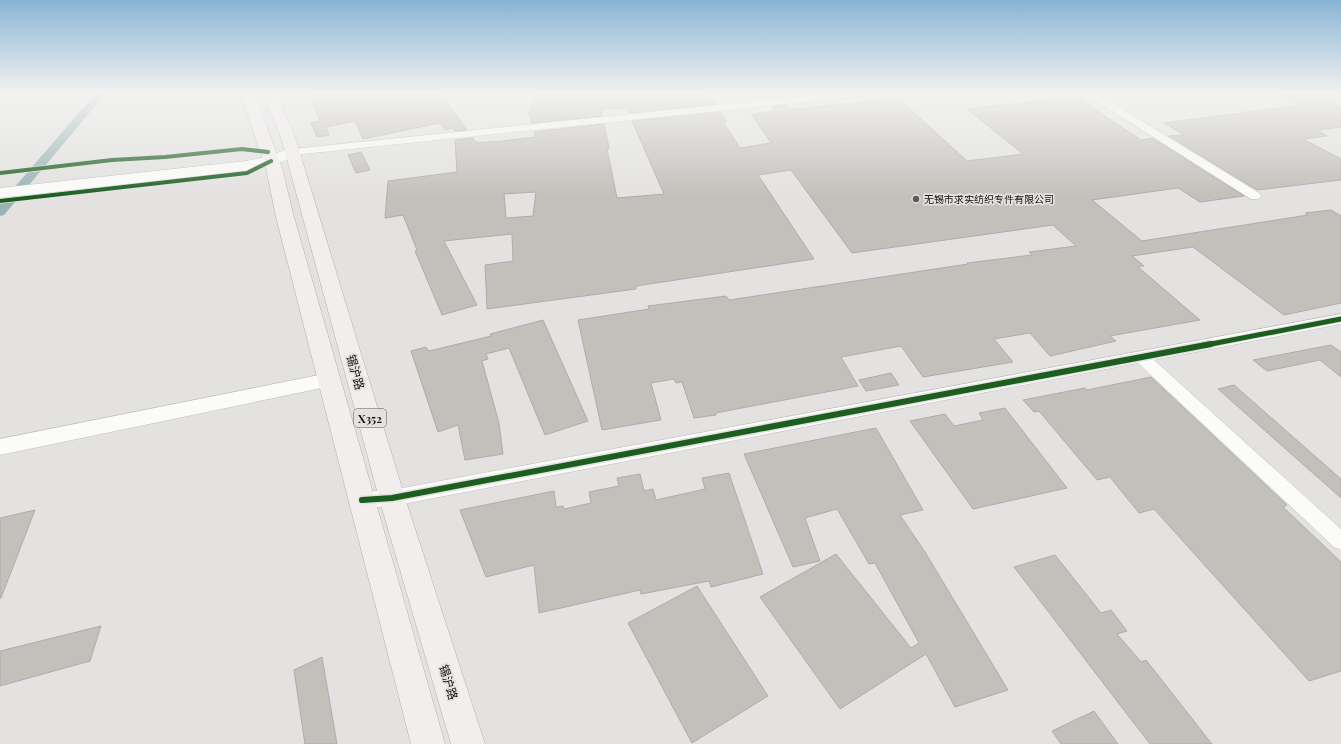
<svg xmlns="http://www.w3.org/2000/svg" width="1341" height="744" viewBox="0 0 1341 744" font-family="'Playfair Display','Noto Sans SC',serif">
	<rect width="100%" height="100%" fill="#e3e2e0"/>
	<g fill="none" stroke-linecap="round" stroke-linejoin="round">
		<!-- canal -->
		<path fill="#99b3b5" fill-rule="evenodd" d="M 96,93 L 106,93 L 4,215 L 0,216 L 0,204 Z"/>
	</g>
	<!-- building -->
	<g fill="#c3bfba" stroke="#aeadac" fill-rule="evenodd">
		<path d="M 309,93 L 440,93 L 467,130 L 454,131 L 454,128 L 445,130 L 439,123 L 363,139 L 355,121 L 326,127 L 329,135 L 317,137 L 311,123 L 320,121 Z"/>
		<path d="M 539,93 L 708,93 L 715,104 L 629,113 L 626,108 L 601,109 L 602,116 L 532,123 L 529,113 Z"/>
		<path d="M 1277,93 L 1335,93 L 1336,105 L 1341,107 L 1341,127 L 1317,130 L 1327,136 L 1303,139 L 1341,159 L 1341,180 L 1257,190 L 1169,136 L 1184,135 L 1164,123 L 1301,105 Z"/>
		<path d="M 1076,97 L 1141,140 L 1152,138 L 1244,196 L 1200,202 L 1178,188 L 1092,200 L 1142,241 L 1308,215 L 1305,213 L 1331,210 L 1341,216 L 1341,303 L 1284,315 L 1193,247 L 1132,256 L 1144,266 L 1138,267 L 1200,320 L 1110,336 L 1116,341 L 1050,356 L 1030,333 L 994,339 L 1013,362 L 923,377 L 901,346 L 841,357 L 858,386 L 726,411 L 716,413 L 716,415 L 694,418 L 682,382 L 676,383 L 674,379 L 651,383 L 661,420 L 602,430 L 578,320 L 649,309 L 648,306 L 726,296 L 729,300 L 968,264 L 967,263 L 1032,255 L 1029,252 L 1076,246 L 1053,225 L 852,253 L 791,170 L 758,175 L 814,259 L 636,286 L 636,289 L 487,309 L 485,265 L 513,261 L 512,234 L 444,241 L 477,305 L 442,315 L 415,251 L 417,250 L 403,215 L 385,218 L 388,181 L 457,172 L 455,140 L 473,138 L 477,143 L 501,141 L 536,137 L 534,132 L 604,124 L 609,148 L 607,149 L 617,198 L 664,194 L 632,121 L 720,112 L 726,122 L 723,122 L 740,148 L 771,143 L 751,114 L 775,111 L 772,107 L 785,105 L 788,110 L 898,98 L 967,161 L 1023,154 L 967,109 ZM 536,192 L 533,216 L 506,218 L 504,194 Z"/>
		<path d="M 361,152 L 370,170 L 356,173 L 348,155 Z"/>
		<path d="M 543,320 L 588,421 L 545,435 L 509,348 L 486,354 L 488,359 L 482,361 L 499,423 L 503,454 L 465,460 L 458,425 L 438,432 L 411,351 L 426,347 L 429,351 L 491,336 L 490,334 Z"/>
		<path d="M 1331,345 L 1341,352 L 1341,377 L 1320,360 L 1267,371 L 1253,360 Z"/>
		<path d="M 891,373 L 899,385 L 866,391 L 859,380 Z"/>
		<path d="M 1151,377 L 1287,505 L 1283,507 L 1341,562 L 1341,671 L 1309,681 L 1154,509 L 1139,513 L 1110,477 L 1097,480 L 1039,411 L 1034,412 L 1023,400 L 1085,388 L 1087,390 Z"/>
		<path d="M 1234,385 L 1341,479 L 1341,498 L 1218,389 Z"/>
		<path d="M 1005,408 L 1067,488 L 973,509 L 910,421 L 945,414 L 954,426 L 983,420 L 979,413 Z"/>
		<path d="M 876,428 L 923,510 L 900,515 L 925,552 L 1008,690 L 955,707 L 926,654 L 840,709 L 760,597 L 836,554 L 911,648 L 919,643 L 875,563 L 869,564 L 837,509 L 805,518 L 820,561 L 793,567 L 744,454 Z"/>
		<path d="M 729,473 L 763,574 L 711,587 L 709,581 L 641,594 L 640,590 L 539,613 L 534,565 L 486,577 L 460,510 L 554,491 L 556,507 L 563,506 L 564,509 L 591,503 L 589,492 L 619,486 L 617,478 L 640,474 L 644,491 L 653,489 L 656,500 L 705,489 L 702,478 Z"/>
		<path d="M 35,510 L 1,598 L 0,598 L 0,518 Z"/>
		<path d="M 1055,555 L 1101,613 L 1111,610 L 1127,631 L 1117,634 L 1141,662 L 1146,660 L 1212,744 L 1150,744 L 1014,567 Z"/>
		<path d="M 697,586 L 768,696 L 692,743 L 628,623 Z"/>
		<path d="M 101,626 L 90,661 L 0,686 L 0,651 Z"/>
		<path d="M 322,657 L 337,744 L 305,744 L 294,670 Z"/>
		<path d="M 1094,711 L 1118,744 L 1061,744 L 1052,731 Z"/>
	</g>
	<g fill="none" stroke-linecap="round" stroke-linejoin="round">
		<defs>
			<g id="minor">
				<path d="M 834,93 L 867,93 L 862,96 L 293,155 L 288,152 L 293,149 Z"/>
				<path d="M 1084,93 L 1096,93 L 1259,193 L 1261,196 L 1259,199 L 1251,199 Z"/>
				<path d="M 1341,314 L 1341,324 L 1154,360 L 1341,529 L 1341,550 L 1334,547 L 1138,363 L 392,506 L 362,508 L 355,505 L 353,500 L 355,495 L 362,492 L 392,490 Z"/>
			</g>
			<path id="tertiary" d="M 329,373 L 336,375 L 339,380 L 336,385 L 0,455 L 0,439 Z"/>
			<path id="secondary" d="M 293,147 L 298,149 L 301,152 L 298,155 L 276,164 L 246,171 L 0,198 L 0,188 L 246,161 L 267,157 Z"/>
			<g id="primary">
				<path d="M 240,93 L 254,93 L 282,168 L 294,217 L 445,744 L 411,744 L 276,217 L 266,168 Z"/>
				<path d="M 262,93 L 276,93 L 295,137 L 405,498 L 485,744 L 451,744 L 379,498 L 288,163 L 281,137 Z"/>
			</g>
		</defs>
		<!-- minor casing -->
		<use href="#minor" stroke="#bebebc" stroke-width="1"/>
		<!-- tertiary casing -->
		<use href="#tertiary" stroke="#bebebc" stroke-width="1"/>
		<!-- secondary casing -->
		<use href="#secondary" stroke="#bebebc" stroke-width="1"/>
		<!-- primary casing -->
		<use href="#primary" stroke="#b8aead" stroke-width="1"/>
		<!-- minor -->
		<use href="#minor" fill="#fbfbfa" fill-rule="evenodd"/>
		<!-- tertiary -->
		<use href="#tertiary" fill="#fbfbfa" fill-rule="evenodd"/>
		<!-- secondary -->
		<use href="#secondary" fill="#fbfbfa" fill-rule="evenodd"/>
		<!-- primary -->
		<use href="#primary" fill="#f3eeee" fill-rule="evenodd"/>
		<defs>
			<g id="cycleway-far2">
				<path d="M 0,173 L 112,160 L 165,157 L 242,149 L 268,152"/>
				<path d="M 0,201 L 247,173 L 271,161"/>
			</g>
			<path id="cycleway-far1" d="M 1206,345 L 1341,319"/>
			<path id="cycleway" d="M 362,500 L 392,498 L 1211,344"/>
		</defs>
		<!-- cycleway-far2 casing -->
		<use href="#cycleway-far2" stroke="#e4e2df" stroke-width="5.5"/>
		<!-- cycleway-far1 casing -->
		<use href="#cycleway-far1" stroke="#e4e2df" stroke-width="7"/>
		<!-- cycleway casing -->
		<use href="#cycleway" stroke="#e4e2df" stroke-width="9"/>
		<!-- cycleway-far2 -->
		<use href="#cycleway-far2" stroke="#1b5e20" stroke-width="4"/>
		<!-- cycleway-far1 -->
		<use href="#cycleway-far1" stroke="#1b5e20" stroke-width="5"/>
		<!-- cycleway -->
		<use href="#cycleway" stroke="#1b5e20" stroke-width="6"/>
	</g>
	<!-- sky -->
	<linearGradient id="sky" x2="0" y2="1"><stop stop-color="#88b4d4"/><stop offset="0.47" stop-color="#f2f2f1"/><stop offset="1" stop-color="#f2f2f1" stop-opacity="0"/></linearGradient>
	<rect width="1341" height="197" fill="url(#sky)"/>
	<!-- markers -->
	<circle fill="#5c5b5a" stroke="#e4e2df" stroke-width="1.5" cx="916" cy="199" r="4"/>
	<g text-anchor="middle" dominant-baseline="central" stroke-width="3.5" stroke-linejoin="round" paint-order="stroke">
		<!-- far-poi labels -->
		<g font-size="10" fill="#131312" stroke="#e4e2df" text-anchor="start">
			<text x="924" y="199">无锡市求实纺织专件有限公司</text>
		</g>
		<!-- shield labels -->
		<rect fill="#e4e2df" stroke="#525150" stroke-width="1" x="354" y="409" width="32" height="18" rx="3"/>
		<g font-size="11" font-weight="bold" fill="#131312">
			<text x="370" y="418">X352</text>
		</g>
		<!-- street labels -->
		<g font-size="12" fill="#131312" stroke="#e4e2df">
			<text transform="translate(356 372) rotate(74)">锡沪路</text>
			<text transform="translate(449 682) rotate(73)">锡沪路</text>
		</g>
	</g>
</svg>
